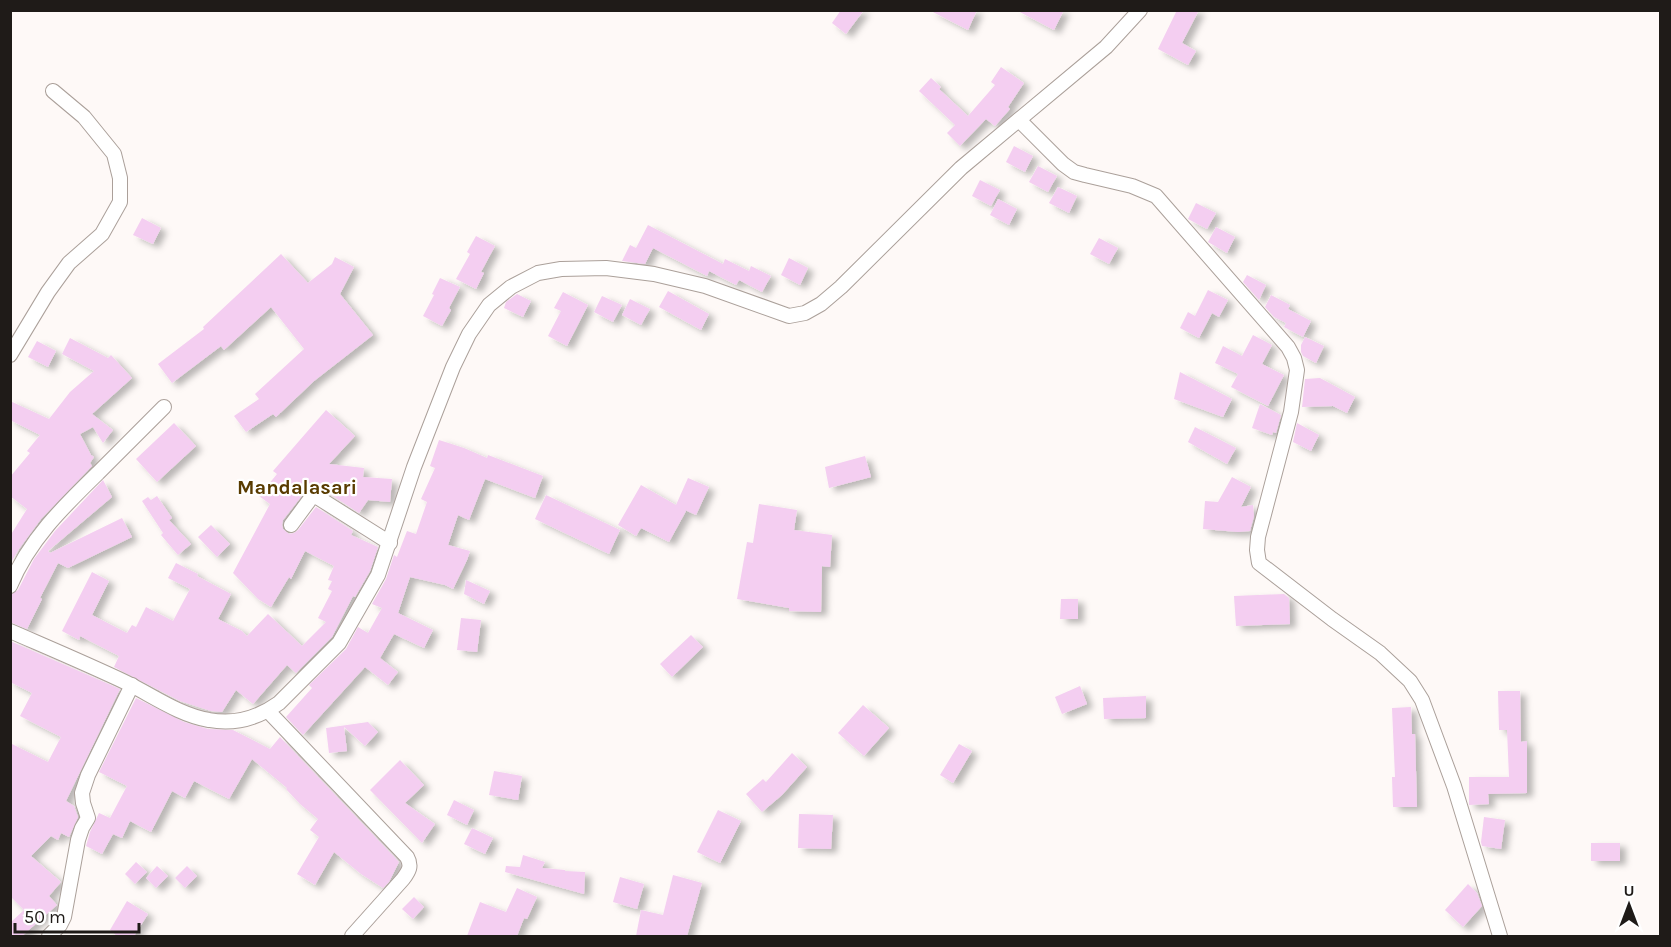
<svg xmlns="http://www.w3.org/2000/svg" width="1671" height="947" viewBox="0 0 1671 947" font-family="Karla,sans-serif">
	<defs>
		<filter id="shadow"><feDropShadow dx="6" dy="4" stdDeviation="3" flood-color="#0004"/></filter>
	</defs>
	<rect width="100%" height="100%" fill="#fef9f7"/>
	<!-- building -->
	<g fill="#f4cef1" filter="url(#shadow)">
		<path d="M 841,10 L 864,10 L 846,34 L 832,23 Z"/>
		<path d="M 929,10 L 977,10 L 968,30 Z"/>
		<path d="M 1016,10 L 1064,10 L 1054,30 Z"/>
		<path d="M 1177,10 L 1199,10 L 1182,43 L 1196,51 L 1188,65 L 1158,49 Z"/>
		<path d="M 1001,67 L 1024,83 L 1008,107 L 1010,109 L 995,126 L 986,119 L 960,146 L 947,133 L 955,125 L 919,91 L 931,78 L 941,87 L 939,89 L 968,116 L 995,85 L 991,82 Z"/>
		<path d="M 1014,146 L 1033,156 L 1025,172 L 1006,162 Z"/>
		<path d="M 1038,166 L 1057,176 L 1048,192 L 1029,182 Z"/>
		<path d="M 980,180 L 1000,190 L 991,206 L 972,196 Z"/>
		<path d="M 1058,187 L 1077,196 L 1069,213 L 1049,203 Z"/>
		<path d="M 998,199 L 1017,209 L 1009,225 L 990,215 Z"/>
		<path d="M 1196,203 L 1216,213 L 1207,229 L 1188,219 Z"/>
		<path d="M 142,218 L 161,228 L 153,244 L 133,235 Z"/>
		<path d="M 648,225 L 723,264 L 725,259 L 749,271 L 751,266 L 771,276 L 762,292 L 739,280 L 736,285 L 709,271 L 707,276 L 653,248 L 645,264 L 622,261 L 630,245 L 636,248 Z"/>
		<path d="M 1216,227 L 1235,237 L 1227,253 L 1208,242 Z"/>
		<path d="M 476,236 L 495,246 L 481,272 L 484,273 L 476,289 L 456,279 L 470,254 L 467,252 Z"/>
		<path d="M 1099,238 L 1118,248 L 1109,264 L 1090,254 Z"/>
		<path d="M 281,254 L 308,283 L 332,264 L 335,257 L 354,267 L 340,294 L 373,335 L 314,381 L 276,417 L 273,414 L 246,432 L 234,416 L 259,399 L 255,394 L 304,349 L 271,307 L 224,350 L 221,346 L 172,383 L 158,364 L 204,329 L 203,327 Z"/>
		<path d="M 789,258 L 808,268 L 800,285 L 781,275 Z"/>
		<path d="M 1247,275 L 1266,285 L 1259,300 L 1243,282 Z"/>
		<path d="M 440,278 L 460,287 L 449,308 L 451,310 L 442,326 L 423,316 L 434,295 L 432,294 Z"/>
		<path d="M 1208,290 L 1228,300 L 1219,317 L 1212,313 L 1199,338 L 1180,328 L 1188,312 L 1195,316 Z"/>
		<path d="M 668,291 L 709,314 L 701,330 L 659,307 Z"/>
		<path d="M 563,292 L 588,305 L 567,346 L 548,336 L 561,311 L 554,308 Z"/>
		<path d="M 517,294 L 531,301 L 523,317 L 504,308 L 506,302 Z"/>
		<path d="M 1271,295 L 1290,305 L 1288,309 L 1311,321 L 1303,337 L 1284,327 L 1286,323 L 1274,317 L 1265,307 Z"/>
		<path d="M 602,296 L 622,305 L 613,322 L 594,312 Z"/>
		<path d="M 630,299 L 650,309 L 641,325 L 622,315 Z"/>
		<path d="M 1253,335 L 1272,345 L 1262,364 L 1284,375 L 1268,406 L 1231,387 L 1238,374 L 1215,363 L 1223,346 L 1242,356 Z"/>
		<path d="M 1305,337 L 1324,346 L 1316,363 L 1303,356 L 1301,352 L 1301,345 Z"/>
		<path d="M 70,338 L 108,358 L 111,355 L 132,378 L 92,414 L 113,430 L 103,443 L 93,427 L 80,434 L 91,455 L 94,457 L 90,463 L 92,466 L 41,519 L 19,549 L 10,564 L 10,536 L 27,509 L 10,496 L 10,477 L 30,453 L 27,451 L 40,435 L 10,420 L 10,401 L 49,419 L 70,392 L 94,371 L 62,354 Z"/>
		<path d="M 37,341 L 56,351 L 48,367 L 28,357 Z"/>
		<path d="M 1180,372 L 1232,399 L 1223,417 L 1174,399 Z"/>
		<path d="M 1320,378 L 1355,397 L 1347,413 L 1333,406 L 1302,407 L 1305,379 Z"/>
		<path d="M 1260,404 L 1281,415 L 1276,433 L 1273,432 L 1272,435 L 1252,428 Z"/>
		<path d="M 326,410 L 355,436 L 329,464 L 364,468 L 363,477 L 392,479 L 390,502 L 368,500 L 359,513 L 322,489 L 310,489 L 304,493 L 283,520 L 282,525 L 283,529 L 289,534 L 294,533 L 298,530 L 316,507 L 353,531 L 351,535 L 378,547 L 370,571 L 355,597 L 353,596 L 332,637 L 296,673 L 287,665 L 253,704 L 236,690 L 222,712 L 211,711 L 180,701 L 114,667 L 119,656 L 80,636 L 79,640 L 62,631 L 92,572 L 109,581 L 92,615 L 127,633 L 132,625 L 136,627 L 146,607 L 173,621 L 190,589 L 168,578 L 176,563 L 198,574 L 197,576 L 231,594 L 218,619 L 242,631 L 247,636 L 268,614 L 302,646 L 326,622 L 318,618 L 332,591 L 328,589 L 332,581 L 328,580 L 334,566 L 305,551 L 291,579 L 289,577 L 271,607 L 258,599 L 233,573 L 270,504 L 259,496 L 277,474 L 273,471 Z"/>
		<path d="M 174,423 L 196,446 L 157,482 L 136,459 Z"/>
		<path d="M 1297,423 L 1319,435 L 1311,451 L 1293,442 Z"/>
		<path d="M 1195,427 L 1236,448 L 1227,464 L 1188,442 Z"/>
		<path d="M 439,440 L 464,448 L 487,458 L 488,455 L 543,476 L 535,498 L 485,479 L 469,520 L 458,515 L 448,545 L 470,551 L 467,560 L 453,589 L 445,585 L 410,577 L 398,613 L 433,630 L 424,648 L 394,634 L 380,658 L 398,672 L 388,685 L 365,667 L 303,735 L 286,717 L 312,688 L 309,685 L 346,649 L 358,627 L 368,633 L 382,608 L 372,604 L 386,579 L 394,555 L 397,557 L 407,531 L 416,534 L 427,502 L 421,499 L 435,468 L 430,466 Z"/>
		<path d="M 865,456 L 871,477 L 829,488 L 825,467 Z"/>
		<path d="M 1232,477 L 1251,487 L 1241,507 L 1253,505 L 1254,516 L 1250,531 L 1238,532 L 1203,529 L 1205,501 L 1218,502 Z"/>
		<path d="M 688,478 L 709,487 L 696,515 L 685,510 L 686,511 L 669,542 L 641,528 L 636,536 L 618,525 L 641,485 L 676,505 Z"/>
		<path d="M 103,480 L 112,497 L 48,551 L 50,553 L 122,518 L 132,537 L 68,568 L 58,563 L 40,598 L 42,599 L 27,629 L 10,622 L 10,595 L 18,590 L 34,559 L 55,531 Z"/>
		<path d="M 546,495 L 620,530 L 609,554 L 535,519 Z"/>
		<path d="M 157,496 L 172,518 L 169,520 L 191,544 L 178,555 L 161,535 L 163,533 L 142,501 L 148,497 L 151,500 Z"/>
		<path d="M 759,504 L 797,510 L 794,530 L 832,535 L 830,567 L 822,566 L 821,612 L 789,611 L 789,608 L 737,599 L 747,542 L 753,543 Z"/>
		<path d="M 211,525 L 230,544 L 217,557 L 198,537 Z"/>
		<path d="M 466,580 L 490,591 L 484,604 L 464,594 Z"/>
		<path d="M 1284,594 L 1289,598 L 1290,624 L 1236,626 L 1234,596 Z"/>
		<path d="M 1061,599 L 1078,599 L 1078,619 L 1060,619 Z"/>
		<path d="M 461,618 L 481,620 L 477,652 L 457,650 Z"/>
		<path d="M 691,635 L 703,647 L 672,677 L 660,664 Z"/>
		<path d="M 10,641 L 120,689 L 66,801 L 74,806 L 78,817 L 69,837 L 61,833 L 58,840 L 51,836 L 31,856 L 61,882 L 49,896 L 57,905 L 22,936 L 10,936 L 10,923 L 24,910 L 10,896 L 10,743 L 48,762 L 61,737 L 20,716 L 32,693 L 10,682 Z"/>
		<path d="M 1080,686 L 1087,704 L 1062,714 L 1055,697 Z"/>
		<path d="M 1498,691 L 1520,691 L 1521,742 L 1527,741 L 1527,793 L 1488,794 L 1489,804 L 1469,805 L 1469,777 L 1509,777 L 1507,730 L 1499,730 Z"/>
		<path d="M 1146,696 L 1146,718 L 1104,719 L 1103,698 Z"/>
		<path d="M 136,698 L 184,722 L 208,729 L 233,730 L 270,749 L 280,737 L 399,862 L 389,882 L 383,888 L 361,874 L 334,852 L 315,885 L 297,874 L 319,837 L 310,830 L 318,819 L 300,804 L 286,789 L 287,788 L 252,759 L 229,799 L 194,781 L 185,798 L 172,791 L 151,832 L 130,821 L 122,838 L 113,834 L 102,854 L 86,846 L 90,832 L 99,813 L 110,818 L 127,786 L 99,772 Z"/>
		<path d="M 863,705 L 889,728 L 864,756 L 838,733 Z"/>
		<path d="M 1411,707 L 1412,734 L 1415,734 L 1417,807 L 1393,807 L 1392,777 L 1395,777 L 1392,708 Z"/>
		<path d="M 368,722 L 378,732 L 365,746 L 344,727 L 347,751 L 329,753 L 326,728 Z"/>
		<path d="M 959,744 L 972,751 L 953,783 L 940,775 Z"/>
		<path d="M 792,753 L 807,767 L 782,795 L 762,812 L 746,794 L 763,779 L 766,782 Z"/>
		<path d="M 400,760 L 424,785 L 405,803 L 435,824 L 422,843 L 370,790 Z"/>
		<path d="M 494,771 L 522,776 L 518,800 L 489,795 Z"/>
		<path d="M 454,800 L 474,810 L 467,825 L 447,815 Z"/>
		<path d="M 718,810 L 741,821 L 720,863 L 697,852 Z"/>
		<path d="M 799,814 L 833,815 L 831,849 L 798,848 Z"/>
		<path d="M 1484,817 L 1505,820 L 1501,849 L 1482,846 L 1481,842 Z"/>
		<path d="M 472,828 L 493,838 L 485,854 L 464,844 Z"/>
		<rect x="1591" y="843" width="29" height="18"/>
		<path d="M 523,855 L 545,862 L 542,868 L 565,870 L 565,871 L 585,872 L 584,894 L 505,872 L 506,866 L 520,867 Z"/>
		<path d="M 136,862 L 147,872 L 135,884 L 125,874 Z"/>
		<path d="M 157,866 L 168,876 L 156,888 L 146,878 Z"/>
		<path d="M 187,866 L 197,876 L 185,888 L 175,878 Z"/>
		<path d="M 673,875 L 702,883 L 687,936 L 636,936 L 641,910 L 663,915 Z"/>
		<path d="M 620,877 L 644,884 L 637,909 L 613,902 Z"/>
		<path d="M 1468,884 L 1477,893 L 1482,906 L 1463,927 L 1445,910 Z"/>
		<path d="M 517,888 L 537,897 L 527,919 L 524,918 L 517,936 L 467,936 L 480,902 L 506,912 Z"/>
		<path d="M 414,897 L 424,907 L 413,919 L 402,909 Z"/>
		<path d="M 127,901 L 148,914 L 134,936 L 117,936 L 110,930 Z"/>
	</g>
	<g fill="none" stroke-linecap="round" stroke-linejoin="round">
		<defs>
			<g id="street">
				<path d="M 1019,120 L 1063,164 L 1074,172 L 1085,175 L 1132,186 L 1156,196 L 1288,347 L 1294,358 L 1297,370 L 1291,412 L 1258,537 L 1257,550 L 1259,563 L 1332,619 L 1380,653 L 1410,681 L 1422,700 L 1454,786 L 1500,936"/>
				<path d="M 10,355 L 48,292 L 69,263 L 102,234 L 120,202 L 120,178 L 114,154 L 84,117 L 53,91"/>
				<path d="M 291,525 L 311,498 L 317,497 L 390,543"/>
				<path d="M 10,586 C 29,540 63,507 98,473 C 120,451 142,429 164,407"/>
				<path d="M 10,631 C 49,648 87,664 125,682 C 152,695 179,715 209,720 C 235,725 258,718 279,703 L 339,643 L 378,575 L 414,467 L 453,367 L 469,334 L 489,305 L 511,287 L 538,273 L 561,269 L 606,268 L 654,274 L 705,286 L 789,316 L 805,313 L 821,304 L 841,287 L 961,168 L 1106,47 L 1140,10"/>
				<path d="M 268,711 L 407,857 C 412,866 409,871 403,879 L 352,936"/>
				<path d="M 49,936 L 60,925 L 64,917 L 78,840 L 82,828 L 88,818 L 83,803 L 82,793 L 88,775 L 132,685"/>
			</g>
		</defs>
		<!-- street casing -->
		<use href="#street" stroke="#aba09a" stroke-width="16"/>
		<!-- street -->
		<use href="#street" stroke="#fff" stroke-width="14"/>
	</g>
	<g text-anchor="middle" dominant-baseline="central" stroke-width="4.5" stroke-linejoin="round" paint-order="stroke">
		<!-- quarter labels -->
		<g font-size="20" font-weight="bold" fill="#593b00" stroke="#fff">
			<text x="297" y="487">Mandalasari</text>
		</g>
	</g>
	<!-- border -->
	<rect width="1671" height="947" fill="none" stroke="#1f1b18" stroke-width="24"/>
	<!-- north arrow -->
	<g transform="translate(1629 905)" stroke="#ffffff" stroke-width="4.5" paint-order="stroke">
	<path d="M0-4.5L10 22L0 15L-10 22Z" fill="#1f1b18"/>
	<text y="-9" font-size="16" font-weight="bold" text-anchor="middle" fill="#1f1b18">U</text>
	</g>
	<!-- scale -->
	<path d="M15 923v9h124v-9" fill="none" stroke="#1f1b18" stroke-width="3"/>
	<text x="24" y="923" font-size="18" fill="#1f1b18" stroke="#ffffff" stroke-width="4.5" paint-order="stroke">50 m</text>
</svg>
